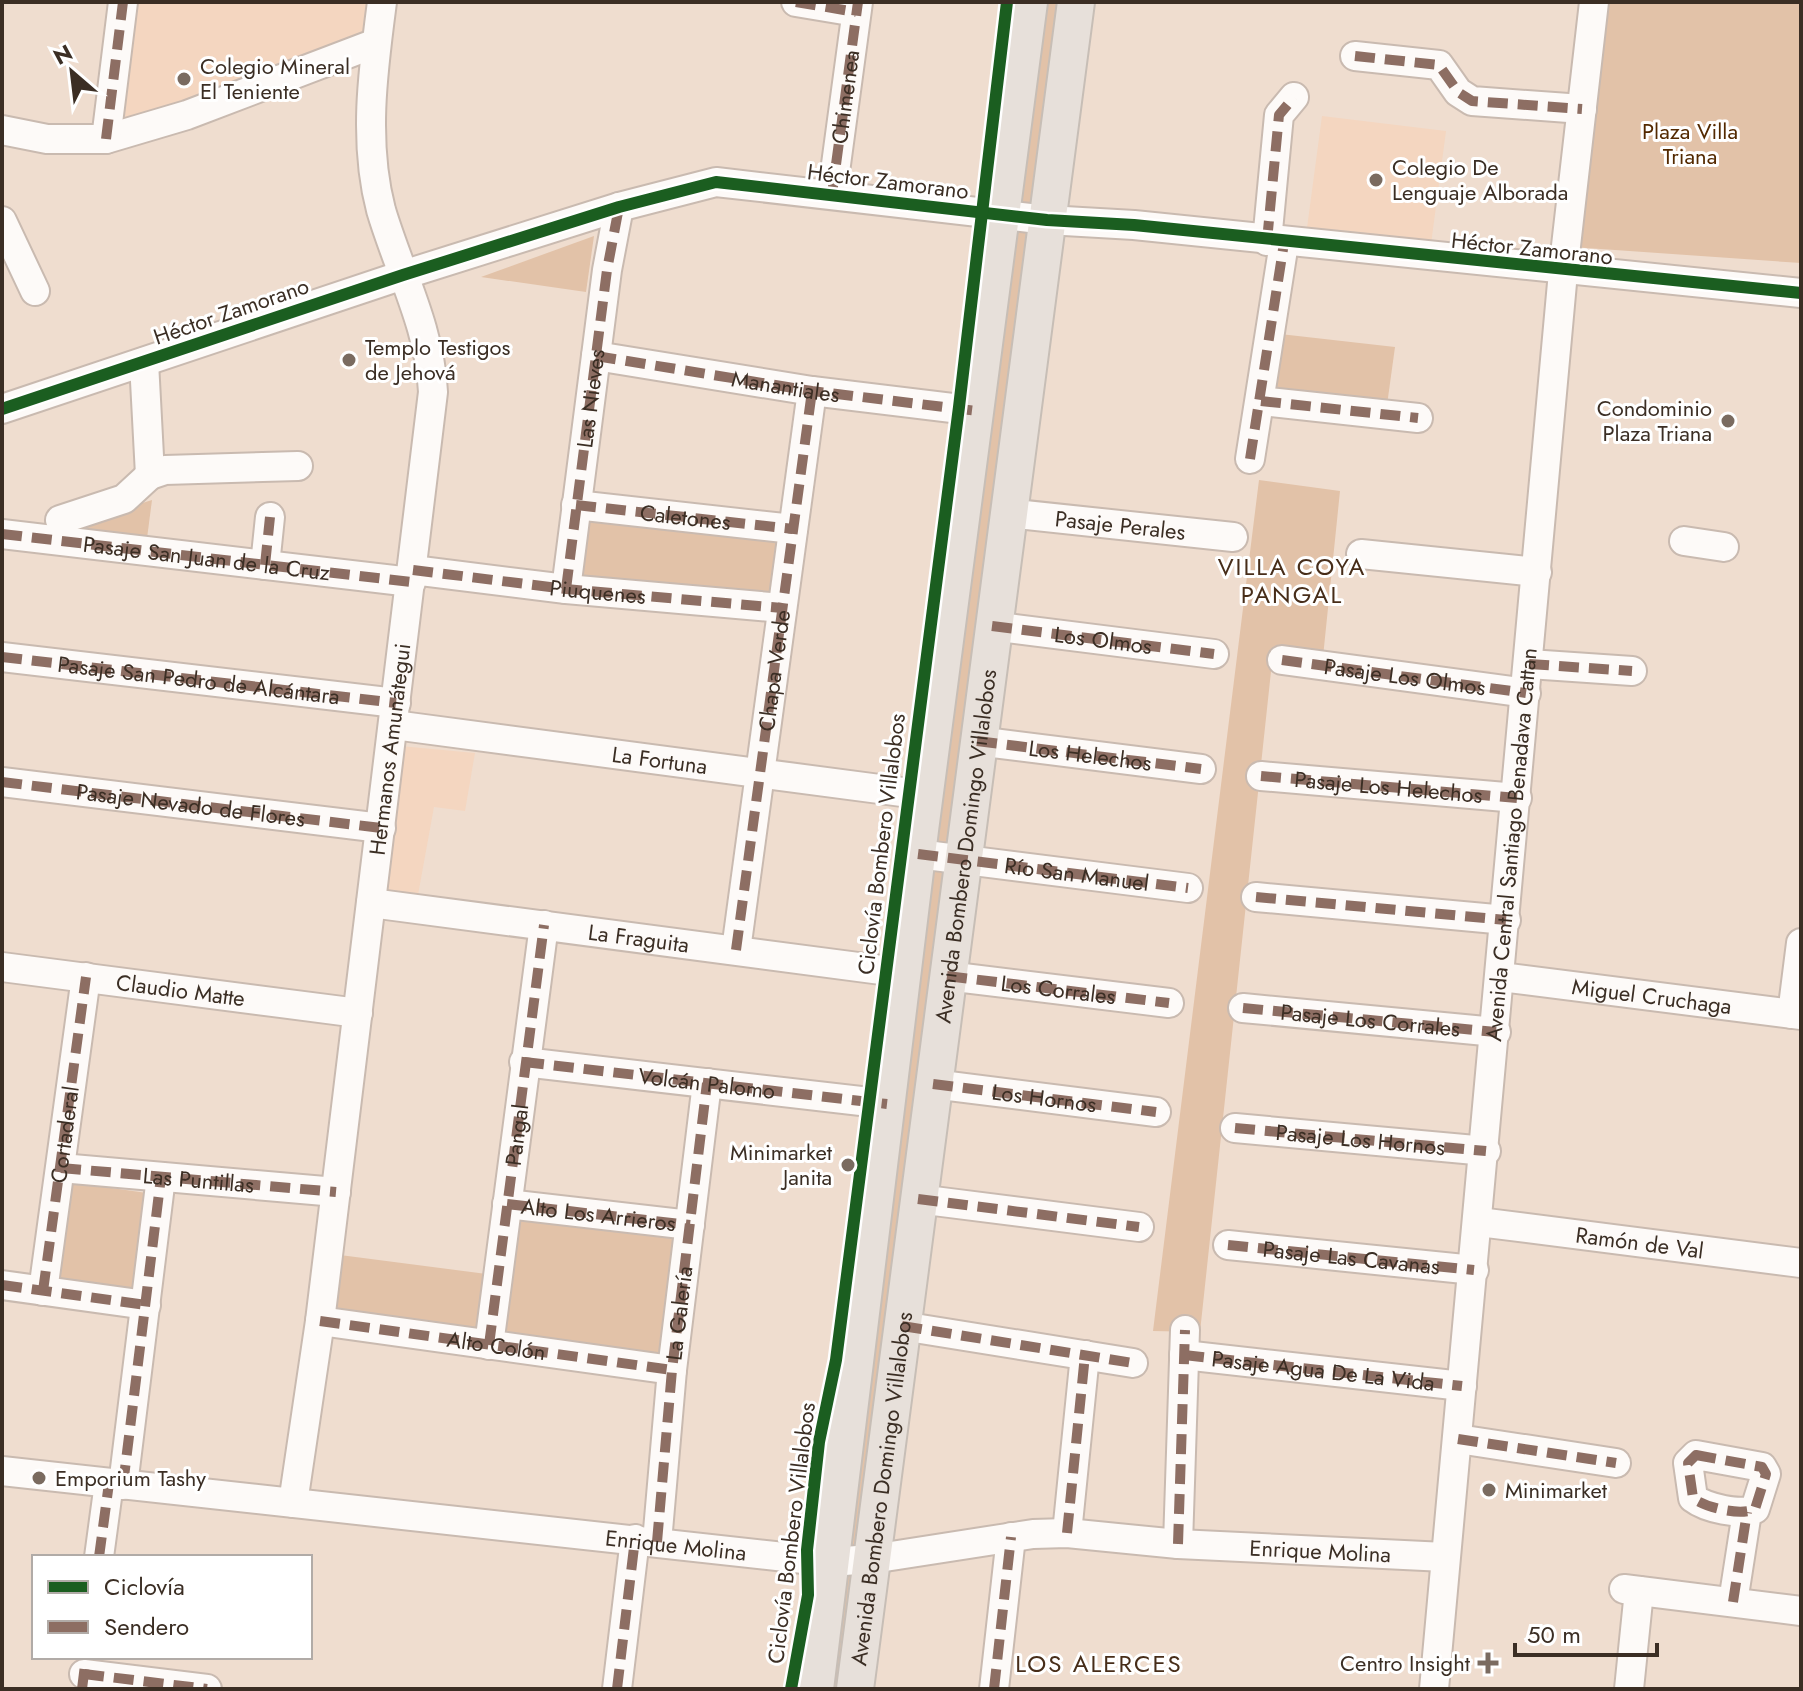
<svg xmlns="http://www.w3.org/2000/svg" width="1803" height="1691" viewBox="0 0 1803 1691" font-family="Jost,sans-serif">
	<rect width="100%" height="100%" fill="#efddcf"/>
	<!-- built -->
	<g fill="#f4d6c0">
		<path d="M 136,2 L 372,2 L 369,35 L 119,123 Z"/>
		<path d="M 1322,116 L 1446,131 L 1431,244 L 1307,228 Z"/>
		<path d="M 400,746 L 475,753 L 465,811 L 434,807 L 418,895 L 379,890 Z"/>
	</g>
	<!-- green -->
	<g fill="#e2c2a8">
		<path d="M 1037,2 L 1071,2 L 851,1689 L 819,1689 Z"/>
		<path d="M 1588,2 L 1801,2 L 1801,263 L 1572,247 Z"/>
		<path d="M 594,236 L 586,292 L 481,277 Z"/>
		<path d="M 1280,334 L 1395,347 L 1387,405 L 1273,392 Z"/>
		<path d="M 1259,480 L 1340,491 L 1323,657 L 1273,653 L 1200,1332 L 1153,1331 Z"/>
		<path d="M 152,500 L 146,546 L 57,530 Z"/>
		<path d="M 579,513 L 785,535 L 776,599 L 570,578 Z"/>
		<path d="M 62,1181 L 154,1194 L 138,1293 L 47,1280 Z"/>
		<path d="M 511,1211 L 683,1233 L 666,1360 L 332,1317 L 340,1255 L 502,1276 Z"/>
	</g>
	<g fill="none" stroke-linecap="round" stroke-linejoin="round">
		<defs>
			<g id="minor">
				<path d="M 796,2 L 856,12"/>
				<path d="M 1355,56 L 1439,65 L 1458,92 L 1472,101 L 1582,109"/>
				<path d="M 2,130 L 47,139 L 106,139 L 187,115 L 376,43"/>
				<path d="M 106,139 L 123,2"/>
				<path d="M 832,194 L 858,2"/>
				<path d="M 2,221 L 35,291"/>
				<path d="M 1267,241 L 1279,115 L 1294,97"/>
				<path d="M 596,356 L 812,391 L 977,411"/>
				<path d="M 144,362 L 150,475 L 165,470 L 298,466"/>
				<path d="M 1261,401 L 1418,418"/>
				<path d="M 2,409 L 403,275 L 619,207 L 716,182 L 1047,220 L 1134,225 L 1801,293"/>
				<path d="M 1250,459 L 1284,243"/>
				<path d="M 576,505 L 793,529"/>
				<path id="s1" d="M 1007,513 L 1233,537"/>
				<path d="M 60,520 L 124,499 L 150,475"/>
				<path id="s2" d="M 2,534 L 411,582"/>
				<path d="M 1684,541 L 1724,547"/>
				<path d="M 1361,554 L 1537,572"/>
				<path d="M 265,565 L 270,517"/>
				<path id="s3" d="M 413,570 L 566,589 L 782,608"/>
				<path d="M 566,589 L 607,270 L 619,207"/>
				<path d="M 992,626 L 1214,654"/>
				<path id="s4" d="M 2,657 L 396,703"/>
				<path d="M 1282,660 L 1526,693"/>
				<path d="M 1529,664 L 1632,671"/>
				<path id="s5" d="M 394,725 L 925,795"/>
				<path d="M 977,741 L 1201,769"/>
				<path d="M 1261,776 L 1517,798"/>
				<path d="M 2,782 L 381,828"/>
				<path id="s6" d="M 918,854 L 1188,888"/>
				<path d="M 1256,897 L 1506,920"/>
				<path id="s7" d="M 371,903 L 904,973"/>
				<path id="s8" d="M 736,950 L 812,391"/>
				<path id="s9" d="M 2,967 L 358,1013"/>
				<path id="s10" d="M 947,976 L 1169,1003"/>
				<path id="s11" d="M 1501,977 L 1801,1015"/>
				<path d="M 1243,1008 L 1496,1032"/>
				<path d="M 1792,1014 L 1801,943"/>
				<path id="s12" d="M 524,1062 L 887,1104"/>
				<path id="s13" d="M 933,1084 L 1156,1112"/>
				<path d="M 1235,1128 L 1486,1151"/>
				<path d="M 61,1168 L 336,1192"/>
				<path d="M 918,1199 L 1139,1227"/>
				<path id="s14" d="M 507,1204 L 690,1225"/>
				<path id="s15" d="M 1479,1222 L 1801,1263"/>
				<path id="s16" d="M 1228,1245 L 1474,1270"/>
				<path d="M 2,1285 L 146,1305"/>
				<path d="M 43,1291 L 86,977"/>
				<path d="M 320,1321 L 672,1370"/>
				<path d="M 902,1326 L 1133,1363"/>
				<path id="s17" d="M 489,1345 L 544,925"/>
				<path id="s18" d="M 1184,1355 L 1462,1386"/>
				<path d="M 1458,1439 L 1616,1463"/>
				<path d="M 1696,1455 L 1762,1467 L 1766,1474 L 1755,1509 C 1741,1516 1706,1508 1693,1498 L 1688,1463 Z"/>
				<path id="s19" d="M 2,1471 L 830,1562 L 872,1559 L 1033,1534 L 1067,1533 L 1178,1544 L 1445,1557"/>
				<path d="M 123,1485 L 161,1177"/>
				<path id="s20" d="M 293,1503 L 320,1321 L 433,392 C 430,327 399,271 381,210 C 363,142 373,70 382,2"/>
				<path d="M 1067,1533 L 1085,1355"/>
				<path d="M 657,1542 L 672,1370 L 707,1083"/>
				<path d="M 1178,1544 L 1185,1330"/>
				<path d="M 99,1557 L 109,1483"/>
				<path d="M 1624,1589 L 1801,1611"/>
				<path d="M 1733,1602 L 1747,1512"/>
				<path d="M 84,1674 L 207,1689"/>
				<path d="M 617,1689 L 635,1539"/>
				<path d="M 994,1689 L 1011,1537"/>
				<path id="s21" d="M 1434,1689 L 1563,272 L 1594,2"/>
				<path d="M 1629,1689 L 1639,1591"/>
			</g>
			<g id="major">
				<path d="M 815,1689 L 920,830 L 1029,2"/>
				<path id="s22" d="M 855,1689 L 1076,2"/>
			</g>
		</defs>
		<!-- minor casing -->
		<use href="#minor" stroke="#c9bab0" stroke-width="32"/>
		<!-- major casing -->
		<use href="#major" stroke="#c7beb6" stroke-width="40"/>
		<!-- minor -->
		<use href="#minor" stroke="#fdfaf8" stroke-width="28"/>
		<!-- major -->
		<use href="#major" stroke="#e7e0da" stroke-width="36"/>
		<!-- quiet -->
		<g stroke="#8d6e63" stroke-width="10" stroke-dasharray="20 10" stroke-linecap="butt">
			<path d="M 796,2 L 856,12"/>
			<path d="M 1355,56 L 1439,65 L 1458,92 L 1472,101 L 1582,109"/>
			<path d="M 106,139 L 123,2"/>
			<path id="s23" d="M 832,194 L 858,2"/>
			<path d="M 1267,241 L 1279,115 L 1294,97"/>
			<path id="s24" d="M 596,356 L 812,391 L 977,411"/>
			<path d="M 1261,401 L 1418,418"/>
			<path d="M 1250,459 L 1284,243"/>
			<path id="s25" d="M 576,505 L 793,529"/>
			<path d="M 2,534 L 411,582"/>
			<path d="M 265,565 L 270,517"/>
			<path d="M 413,570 L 566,589 L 782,608"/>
			<path id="s26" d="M 566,589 L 607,270 L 619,207"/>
			<path id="s27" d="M 992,626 L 1214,654"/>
			<path d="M 2,657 L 396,703"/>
			<path id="s28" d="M 1282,660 L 1526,693"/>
			<path d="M 1529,664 L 1632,671"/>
			<path id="s29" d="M 977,741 L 1201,769"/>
			<path id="s30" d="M 1261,776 L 1517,798"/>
			<path id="s31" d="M 2,782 L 381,828"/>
			<path d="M 918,854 L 1188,888"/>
			<path d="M 1256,897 L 1506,920"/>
			<path d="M 736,950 L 812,391"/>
			<path d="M 947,976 L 1169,1003"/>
			<path id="s32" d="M 1243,1008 L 1496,1032"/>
			<path d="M 524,1062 L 887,1104"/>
			<path d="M 933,1084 L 1156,1112"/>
			<path id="s33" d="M 1235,1128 L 1486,1151"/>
			<path id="s34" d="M 61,1168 L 336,1192"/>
			<path d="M 918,1199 L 1139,1227"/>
			<path d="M 507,1204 L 690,1225"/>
			<path d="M 1228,1245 L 1474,1270"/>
			<path d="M 2,1285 L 146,1305"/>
			<path id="s35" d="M 43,1291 L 86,977"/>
			<path id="s36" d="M 320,1321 L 672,1370"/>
			<path d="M 902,1326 L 1133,1363"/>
			<path d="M 489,1345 L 544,925"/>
			<path d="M 1184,1355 L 1462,1386"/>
			<path d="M 1458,1439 L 1616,1463"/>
			<path d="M 1696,1455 L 1762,1467 L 1766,1474 L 1755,1509 C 1741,1516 1706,1508 1693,1498 L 1688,1463 Z"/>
			<path d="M 123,1485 L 161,1177"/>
			<path d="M 1067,1533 L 1085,1355"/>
			<path id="s37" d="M 657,1542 L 672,1370 L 707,1083"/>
			<path d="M 1178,1544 L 1185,1330"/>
			<path d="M 99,1557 L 109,1483"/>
			<path d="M 1733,1602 L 1747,1512"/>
			<path d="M 84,1674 L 207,1689"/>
			<path d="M 82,1689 L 86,1657"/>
			<path d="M 617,1689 L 635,1539"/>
			<path d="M 994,1689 L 1011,1537"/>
		</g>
		<defs>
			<g id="cycleway">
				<path d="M 2,409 L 403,275 L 619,207 L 716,182 L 1047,220 L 1134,225 L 1801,293"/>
				<path d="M 791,1689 L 808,1595 L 807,1550 L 819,1442 L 836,1360 L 959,407 L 1007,2"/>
			</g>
		</defs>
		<!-- cycleway casing -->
		<use href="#cycleway" stroke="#fff" stroke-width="17"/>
		<!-- cycleway -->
		<use href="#cycleway" stroke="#1b5e20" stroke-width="12"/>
	</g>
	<!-- markers -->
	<g fill="#7a6b60" stroke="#fff" stroke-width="3">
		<circle cx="184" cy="79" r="8"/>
		<circle cx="1376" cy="180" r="8"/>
		<circle cx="349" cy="360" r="8"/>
		<circle cx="1728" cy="421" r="8"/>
		<circle cx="848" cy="1165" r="8"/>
		<circle cx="39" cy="1478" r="8"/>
		<circle cx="1489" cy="1490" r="8"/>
		<path d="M1484 1651h8v8h8v8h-8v8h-8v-8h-8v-8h8z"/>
	</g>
	<g text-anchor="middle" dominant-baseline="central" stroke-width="6" stroke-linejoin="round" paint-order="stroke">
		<!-- poi labels -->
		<g font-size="22" fill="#3b2e24" stroke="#fff" text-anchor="start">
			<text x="200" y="66">Colegio Mineral<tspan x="200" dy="25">El Teniente</tspan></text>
			<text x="1392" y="167">Colegio De<tspan x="1392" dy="25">Lenguaje Alborada</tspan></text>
			<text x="365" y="347">Templo Testigos<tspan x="365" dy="25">de Jehová</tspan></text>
			<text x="1712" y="408" text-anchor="end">Condominio<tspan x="1712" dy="25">Plaza Triana</tspan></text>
			<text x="832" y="1152" text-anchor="end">Minimarket<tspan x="832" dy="25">Janita</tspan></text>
			<text x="55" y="1478">Emporium Tashy</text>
			<text x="1505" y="1490">Minimarket</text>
			<text x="1470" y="1663" text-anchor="end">Centro Insight</text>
		</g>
		<!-- street labels -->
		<g font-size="22" fill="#3b2e24" stroke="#fff">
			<text stroke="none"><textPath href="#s23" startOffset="98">Chimenea</textPath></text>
			<text transform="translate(888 181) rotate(7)">Héctor Zamorano</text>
			<text transform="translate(1532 248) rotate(6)">Héctor Zamorano</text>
			<text transform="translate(231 311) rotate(-19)">Héctor Zamorano</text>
			<text stroke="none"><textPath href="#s24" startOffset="192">Manantiales</textPath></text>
			<text stroke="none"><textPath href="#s26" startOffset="192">Las Nieves</textPath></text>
			<text stroke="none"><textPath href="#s25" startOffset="110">Caletones</textPath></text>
			<text stroke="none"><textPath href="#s1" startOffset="114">Pasaje Perales</textPath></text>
			<text stroke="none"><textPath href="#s2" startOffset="206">Pasaje San Juan de la Cruz</textPath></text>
			<text stroke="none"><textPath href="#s3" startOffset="186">Piuquenes</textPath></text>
			<text stroke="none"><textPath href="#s27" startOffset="112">Los Olmos</textPath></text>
			<text stroke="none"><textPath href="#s8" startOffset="282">Chapa Verde</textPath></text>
			<text stroke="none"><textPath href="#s28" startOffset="124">Pasaje Los Olmos</textPath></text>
			<text stroke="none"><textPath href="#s4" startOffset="198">Pasaje San Pedro de Alcántara</textPath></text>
			<text stroke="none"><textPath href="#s20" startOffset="760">Hermanos Amunátegui</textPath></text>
			<text stroke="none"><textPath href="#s29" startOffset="114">Los Helechos</textPath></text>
			<text stroke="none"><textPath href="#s5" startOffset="268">La Fortuna</textPath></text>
			<text stroke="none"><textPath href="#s30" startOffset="128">Pasaje Los Helechos</textPath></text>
			<text stroke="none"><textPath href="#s31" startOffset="190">Pasaje Nevado de Flores</textPath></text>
			<text transform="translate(881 844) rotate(-83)">Ciclovía Bombero Villalobos</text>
			<text stroke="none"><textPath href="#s22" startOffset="850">Avenida Bombero Domingo Villalobos</textPath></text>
			<text stroke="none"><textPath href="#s21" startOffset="848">Avenida Central Santiago Benadava Cattan</textPath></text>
			<text stroke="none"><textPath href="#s6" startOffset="160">Río San Manuel</textPath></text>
			<text stroke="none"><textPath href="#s7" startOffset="270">La Fraguita</textPath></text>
			<text stroke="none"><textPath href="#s9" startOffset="180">Claudio Matte</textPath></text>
			<text stroke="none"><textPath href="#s10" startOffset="112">Los Corrales</textPath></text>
			<text stroke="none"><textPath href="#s11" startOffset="152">Miguel Cruchaga</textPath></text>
			<text stroke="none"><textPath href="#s32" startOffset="128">Pasaje Los Corrales</textPath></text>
			<text stroke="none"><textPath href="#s12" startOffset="184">Volcán Palomo</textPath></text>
			<text stroke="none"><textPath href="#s13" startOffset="112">Los Hornos</textPath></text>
			<text stroke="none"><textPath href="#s35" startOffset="158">Cortaderal</textPath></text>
			<text stroke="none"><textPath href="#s17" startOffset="212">Pangal</textPath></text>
			<text stroke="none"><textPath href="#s33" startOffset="126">Pasaje Los Hornos</textPath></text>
			<text stroke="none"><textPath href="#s34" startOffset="138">Las Puntillas</textPath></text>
			<text stroke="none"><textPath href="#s14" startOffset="92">Alto Los Arrieros</textPath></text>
			<text stroke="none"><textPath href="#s15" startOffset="162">Ramón de Val</textPath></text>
			<text stroke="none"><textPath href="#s16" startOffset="124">Pasaje Las Cavanas</textPath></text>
			<text stroke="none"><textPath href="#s37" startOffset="230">La Galería</textPath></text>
			<text stroke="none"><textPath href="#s36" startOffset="178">Alto Colón</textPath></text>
			<text stroke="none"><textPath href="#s18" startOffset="140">Pasaje Agua De La Vida</textPath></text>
			<text stroke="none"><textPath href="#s22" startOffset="202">Avenida Bombero Domingo Villalobos</textPath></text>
			<text transform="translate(791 1533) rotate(-83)">Ciclovía Bombero Villalobos</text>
			<text stroke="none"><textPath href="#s19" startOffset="678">Enrique Molina</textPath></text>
			<text stroke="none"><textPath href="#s19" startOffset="1326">Enrique Molina</textPath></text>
		</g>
		<!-- park labels -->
		<g font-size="22" fill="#532900" stroke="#fff">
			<text x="1690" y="131">Plaza Villa<tspan x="1690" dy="25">Triana</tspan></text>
		</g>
		<!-- neighbourhood labels -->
		<g font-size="24" letter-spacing="2" fill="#472d19" stroke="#fff">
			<text x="1292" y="566">VILLA COYA<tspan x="1292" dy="28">PANGAL</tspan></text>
			<text x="1099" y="1663">LOS ALERCES</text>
		</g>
	</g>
	<!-- border -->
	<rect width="1803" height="1691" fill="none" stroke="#3b2e24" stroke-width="8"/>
	<!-- legend -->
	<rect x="32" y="1555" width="280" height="104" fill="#ffffff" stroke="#b1aba7" stroke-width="2"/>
	<rect x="48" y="1581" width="40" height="12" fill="#1b5e20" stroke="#b1aba7" stroke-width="2"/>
	<text x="104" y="1595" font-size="24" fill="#3b2e24">Ciclovía</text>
	<rect x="48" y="1621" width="40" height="12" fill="#8d6e63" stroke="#b1aba7" stroke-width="2"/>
	<text x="104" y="1635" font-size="24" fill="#3b2e24">Sendero</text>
	<!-- north arrow -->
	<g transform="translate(72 72) rotate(332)" stroke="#ffffff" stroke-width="6" paint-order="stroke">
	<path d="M0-6L14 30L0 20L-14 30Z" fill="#3b2e24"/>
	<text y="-12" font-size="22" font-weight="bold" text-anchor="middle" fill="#3b2e24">N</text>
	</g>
	<!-- scale -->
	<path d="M1515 1643v12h142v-12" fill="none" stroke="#3b2e24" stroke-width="4"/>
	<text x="1527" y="1643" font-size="24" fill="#3b2e24" stroke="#ffffff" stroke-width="6" paint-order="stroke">50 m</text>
</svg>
